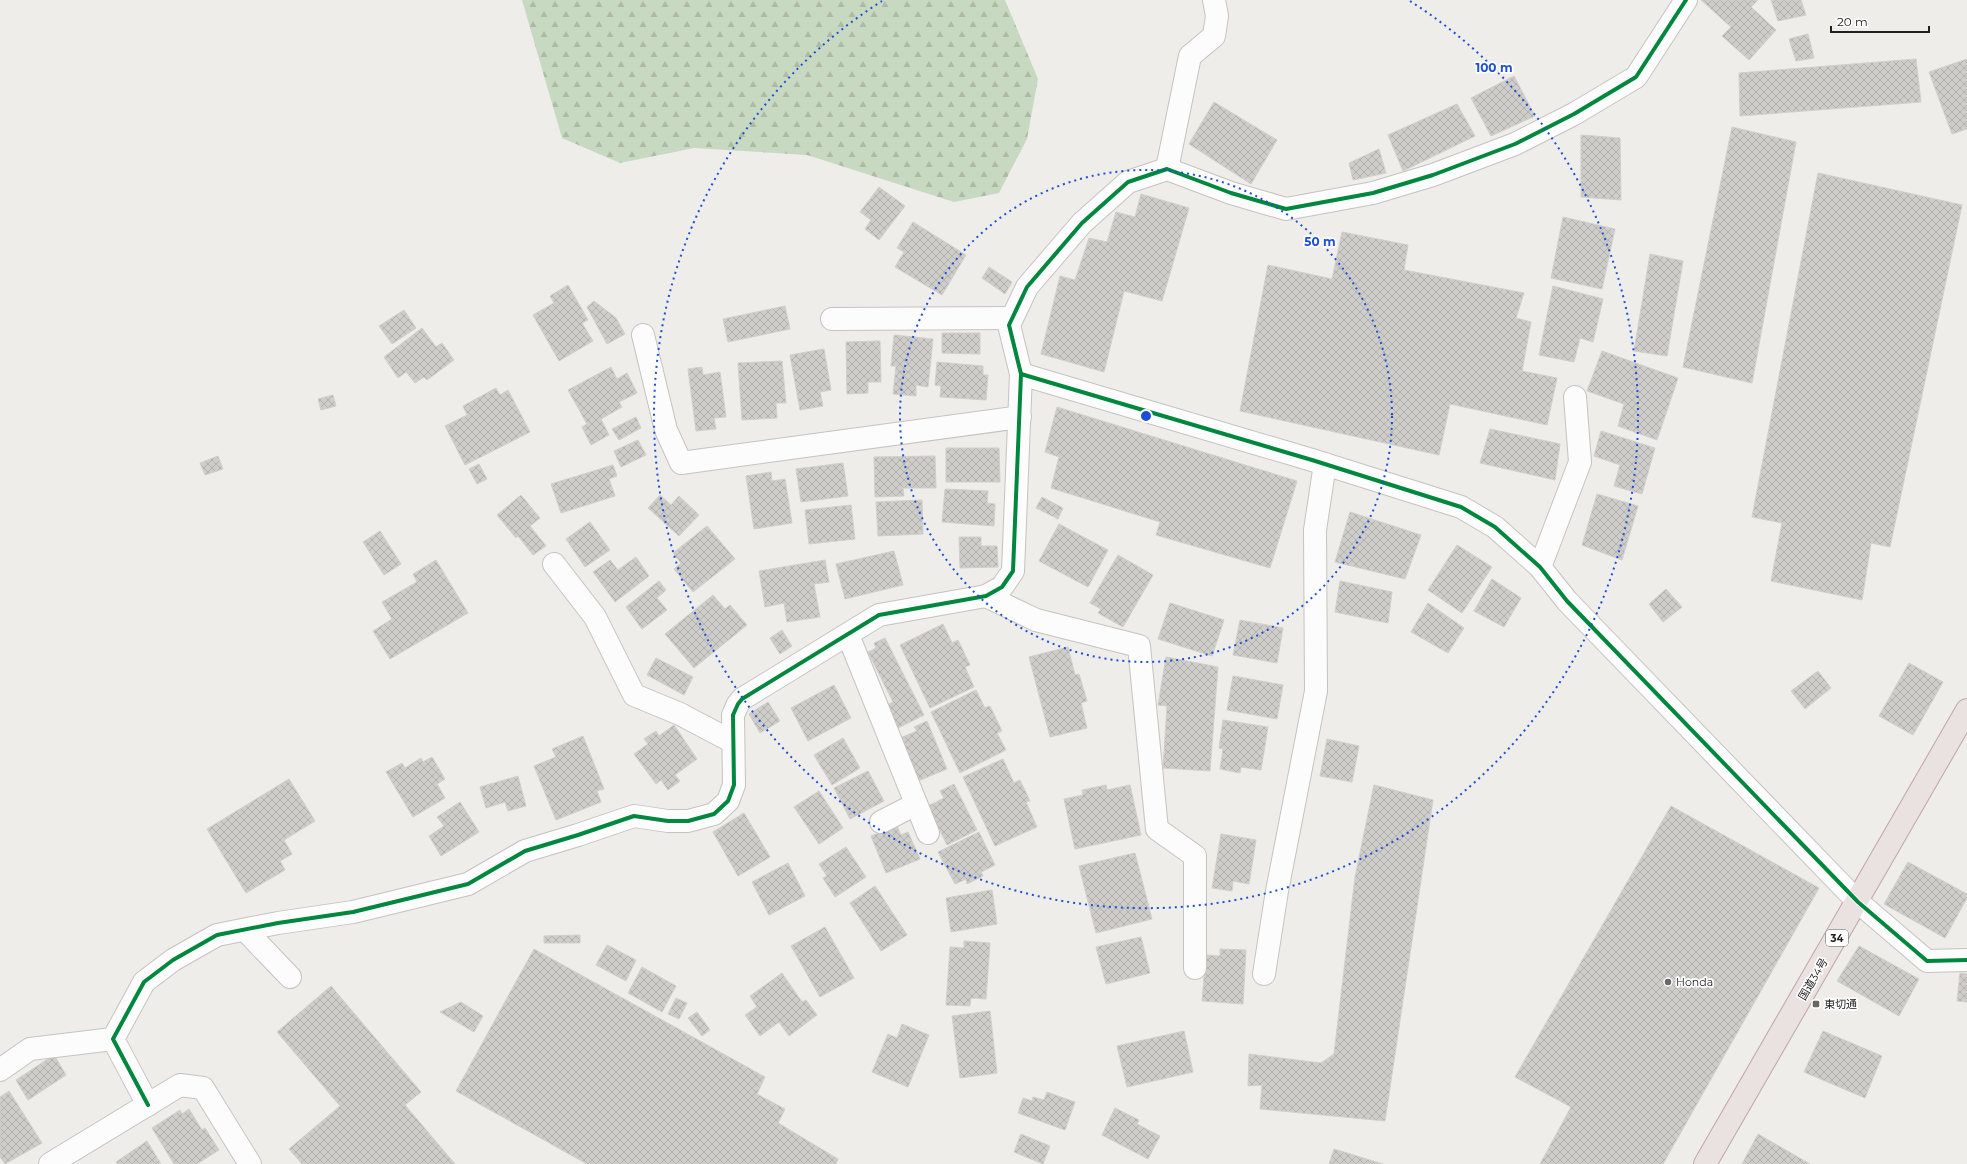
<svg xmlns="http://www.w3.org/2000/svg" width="1967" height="1164" viewBox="0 0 1967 1164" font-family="Montserrat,'Noto Sans JP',sans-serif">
	<defs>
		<pattern id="forest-firs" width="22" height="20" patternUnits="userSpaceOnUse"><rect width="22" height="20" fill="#c8d9c2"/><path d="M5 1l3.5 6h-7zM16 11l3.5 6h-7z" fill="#acbaa6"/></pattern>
		<pattern id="building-cross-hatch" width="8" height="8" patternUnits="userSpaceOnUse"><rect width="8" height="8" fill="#cfcdca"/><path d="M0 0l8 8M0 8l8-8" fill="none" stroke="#b1b0ad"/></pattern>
	</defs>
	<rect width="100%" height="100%" fill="#eeede9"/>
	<!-- forest -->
	<path fill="url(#forest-firs)" d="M 522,0 L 1005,0 L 1038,79 L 1027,139 L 999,193 L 954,202 L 807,155 L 694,148 L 620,163 L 562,138 Z"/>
	<!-- building -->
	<g fill="url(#building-cross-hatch)" stroke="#d1cfcb">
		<path d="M 1701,0 L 1758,0 L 1751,7 L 1776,30 L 1749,60 L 1722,36 L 1731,27 Z"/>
		<path d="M 1771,0 L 1801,0 L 1806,15 L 1778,21 Z"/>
		<path d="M 1808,34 L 1814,58 L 1796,61 L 1789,39 Z"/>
		<path d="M 1916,59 L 1921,102 L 1740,116 L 1739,73 Z"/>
		<path d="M 1967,59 L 1967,129 L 1952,134 L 1929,72 Z"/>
		<path d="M 1514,76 L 1535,116 L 1491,136 L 1471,98 Z"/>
		<path d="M 1214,102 L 1277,140 L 1251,184 L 1189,144 Z"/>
		<path d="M 1457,104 L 1475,136 L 1403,171 L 1388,135 Z"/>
		<path d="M 1732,127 L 1796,142 L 1752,383 L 1683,367 Z"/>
		<path d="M 1581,135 L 1620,138 L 1621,200 L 1581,197 Z"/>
		<path d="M 1379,149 L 1386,173 L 1353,180 L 1349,163 Z"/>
		<path d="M 1818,173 L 1962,205 L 1890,547 L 1871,543 L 1862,600 L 1771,581 L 1782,523 L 1752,517 Z"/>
		<path d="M 879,187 L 905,206 L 879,240 L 865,229 L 871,220 L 860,212 Z"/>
		<path d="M 1141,194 L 1189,208 L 1162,301 L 1124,291 L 1104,372 L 1041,354 L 1060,276 L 1075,280 L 1089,238 L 1107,242 L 1116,212 L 1135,217 Z"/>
		<path d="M 1563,217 L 1615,229 L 1602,289 L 1551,278 Z"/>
		<path d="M 913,222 L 966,255 L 942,295 L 895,267 L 904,252 L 897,248 Z"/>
		<path d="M 1342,232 L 1408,245 L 1404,270 L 1524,293 L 1516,318 L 1531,322 L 1522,371 L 1557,378 L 1547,425 L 1450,404 L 1439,455 L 1240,411 L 1268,265 L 1332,279 Z"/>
		<path d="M 1650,254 L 1683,261 L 1667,356 L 1634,351 Z"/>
		<path d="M 989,267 L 1012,282 L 1005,294 L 982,278 Z"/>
		<path d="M 568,285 L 588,320 L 582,323 L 593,341 L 559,361 L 533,315 L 554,303 L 550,296 Z"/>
		<path d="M 1553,286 L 1603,299 L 1593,342 L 1580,338 L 1574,362 L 1539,355 Z"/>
		<path d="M 594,301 L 616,318 L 625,334 L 607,344 L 587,307 Z"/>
		<path d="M 785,306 L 790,329 L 728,342 L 723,319 Z"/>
		<path d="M 404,310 L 416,328 L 392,344 L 379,326 Z"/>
		<path d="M 422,328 L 436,347 L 442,343 L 454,360 L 427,380 L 424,377 L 415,383 L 406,372 L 398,378 L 384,357 Z"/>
		<path d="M 942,333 L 980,333 L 980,354 L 942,353 Z"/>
		<path d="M 894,335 L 933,339 L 928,387 L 916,385 L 916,396 L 893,394 L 896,366 L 891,366 Z"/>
		<path d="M 880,341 L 881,382 L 868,382 L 868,393 L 847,394 L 846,342 Z"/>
		<path d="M 824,349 L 831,390 L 820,392 L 823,406 L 800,410 L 790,355 Z"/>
		<path d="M 1602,351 L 1678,378 L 1657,440 L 1618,426 L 1624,404 L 1587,391 Z"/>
		<path d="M 782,361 L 786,403 L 776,403 L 777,418 L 742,420 L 738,363 Z"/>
		<path d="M 937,362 L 983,366 L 983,375 L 988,375 L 986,400 L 940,397 L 941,386 L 935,385 Z"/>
		<path d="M 611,367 L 617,379 L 627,373 L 637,393 L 619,402 L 622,407 L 601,419 L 609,435 L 591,445 L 582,427 L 587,424 L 568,390 Z"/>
		<path d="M 702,367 L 703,375 L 720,372 L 726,417 L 714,418 L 716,429 L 696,431 L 688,369 Z"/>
		<path d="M 496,388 L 500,395 L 508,390 L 530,432 L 465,465 L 445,426 L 467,415 L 463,406 Z"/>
		<path d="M 333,395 L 336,406 L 321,410 L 318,399 Z"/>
		<path d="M 1057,407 L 1297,481 L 1270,568 L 1156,535 L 1160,522 L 1051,488 L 1059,457 L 1045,452 Z"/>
		<path d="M 636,417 L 641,428 L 619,440 L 612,429 Z"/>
		<path d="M 1490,429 L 1560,444 L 1555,480 L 1480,463 Z"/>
		<path d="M 1601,431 L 1655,448 L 1642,494 L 1614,486 L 1620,465 L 1594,456 Z"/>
		<path d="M 638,440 L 646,455 L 621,467 L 614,451 Z"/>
		<path d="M 946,448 L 999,448 L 1000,482 L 946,482 Z"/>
		<path d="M 218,456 L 223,469 L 205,475 L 200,463 Z"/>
		<path d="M 935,456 L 936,488 L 903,488 L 904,496 L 875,497 L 874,457 Z"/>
		<path d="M 843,463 L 848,496 L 801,502 L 796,469 Z"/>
		<path d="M 479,464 L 487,479 L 477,484 L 469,469 Z"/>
		<path d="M 613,465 L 617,476 L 609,479 L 615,496 L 561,513 L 551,484 Z"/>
		<path d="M 771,472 L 772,481 L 785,479 L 792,523 L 754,529 L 746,476 Z"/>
		<path d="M 945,489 L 988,491 L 987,503 L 995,504 L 994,526 L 942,522 Z"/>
		<path d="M 1597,494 L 1638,506 L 1622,560 L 1582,545 Z"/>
		<path d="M 521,495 L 540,518 L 530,526 L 546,546 L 533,555 L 518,536 L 516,538 L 497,515 Z"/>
		<path d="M 660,495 L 671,505 L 679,496 L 699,515 L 679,536 L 648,508 Z"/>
		<path d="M 1042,497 L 1063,508 L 1058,519 L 1036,508 Z"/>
		<path d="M 922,500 L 923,534 L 878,536 L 876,502 Z"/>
		<path d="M 851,505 L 855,539 L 809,544 L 805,510 Z"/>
		<path d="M 1350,512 L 1421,535 L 1405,579 L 1335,562 Z"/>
		<path d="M 590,522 L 610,550 L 585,567 L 566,539 Z"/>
		<path d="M 1059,524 L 1108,550 L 1088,587 L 1039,561 Z"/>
		<path d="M 707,526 L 735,559 L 693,592 L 674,569 L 681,563 L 673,553 Z"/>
		<path d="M 380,531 L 401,564 L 384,575 L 363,542 Z"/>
		<path d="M 959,537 L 981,537 L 981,546 L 997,546 L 998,567 L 960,568 Z"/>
		<path d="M 1457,545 L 1492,567 L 1462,613 L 1428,590 Z"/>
		<path d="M 894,551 L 903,585 L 845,599 L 836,564 Z"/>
		<path d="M 1118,555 L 1153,575 L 1123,627 L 1098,613 L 1101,609 L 1090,603 Z"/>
		<path d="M 636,557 L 649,576 L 615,602 L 593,572 L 610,560 L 618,570 Z"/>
		<path d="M 436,560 L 468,613 L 390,659 L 373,631 L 392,619 L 382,602 L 417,582 L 413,574 Z"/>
		<path d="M 825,560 L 829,582 L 814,584 L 820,617 L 787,622 L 784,603 L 765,607 L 759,571 Z"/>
		<path d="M 1492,579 L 1521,598 L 1504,627 L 1474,611 Z"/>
		<path d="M 659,581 L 666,590 L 657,598 L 667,610 L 642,629 L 626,607 Z"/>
		<path d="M 1340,581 L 1392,592 L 1388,623 L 1335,612 Z"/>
		<path d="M 1666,589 L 1682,607 L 1663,622 L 1649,604 Z"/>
		<path d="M 713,595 L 725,609 L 730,605 L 747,625 L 694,668 L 665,634 Z"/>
		<path d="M 1170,603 L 1224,620 L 1212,656 L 1158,639 Z"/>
		<path d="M 1428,603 L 1464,628 L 1448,653 L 1411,632 Z"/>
		<path d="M 1240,620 L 1283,628 L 1277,663 L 1233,655 Z"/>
		<path d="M 943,624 L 952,643 L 958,640 L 970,665 L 965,667 L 974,687 L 930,708 L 900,645 Z"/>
		<path d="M 782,630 L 792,646 L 780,654 L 770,638 Z"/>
		<path d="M 885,638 L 924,715 L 898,728 L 887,705 L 893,702 L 868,652 L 876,648 L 874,643 Z"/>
		<path d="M 1068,647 L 1075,675 L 1079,674 L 1087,701 L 1081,703 L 1087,728 L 1050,737 L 1029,657 Z"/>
		<path d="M 1166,657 L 1218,667 L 1210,771 L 1163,768 L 1167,706 L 1158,705 Z"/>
		<path d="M 656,658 L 693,677 L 684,695 L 647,675 Z"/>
		<path d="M 1909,663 L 1943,682 L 1913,735 L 1879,716 Z"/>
		<path d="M 1818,671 L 1831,688 L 1805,709 L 1791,691 Z"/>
		<path d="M 1233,676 L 1283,685 L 1277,719 L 1227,710 Z"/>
		<path d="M 834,685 L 851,718 L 808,741 L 791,708 Z"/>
		<path d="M 976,690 L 985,708 L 990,706 L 1002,731 L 997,733 L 1006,750 L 960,773 L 931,712 Z"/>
		<path d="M 768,702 L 780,721 L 760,733 L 749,714 Z"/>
		<path d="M 1223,720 L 1268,727 L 1261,770 L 1241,767 L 1240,773 L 1220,769 L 1223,749 L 1219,748 Z"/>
		<path d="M 927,721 L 947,769 L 918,781 L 900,738 L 917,731 L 914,727 Z"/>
		<path d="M 674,725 L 697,759 L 675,775 L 680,781 L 668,790 L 661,780 L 656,784 L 634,754 L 648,744 L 644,739 L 656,731 L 659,736 Z"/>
		<path d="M 583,736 L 604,789 L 597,791 L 601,802 L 556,820 L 534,766 L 556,757 L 552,749 Z"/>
		<path d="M 843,738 L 860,768 L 832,785 L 814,755 Z"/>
		<path d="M 1327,739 L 1359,746 L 1352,782 L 1320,776 Z"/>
		<path d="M 432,757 L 445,779 L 437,784 L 445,798 L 413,817 L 386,772 L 402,763 L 405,768 L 421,758 L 423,762 Z"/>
		<path d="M 1003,759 L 1014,783 L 1020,780 L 1030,801 L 1026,802 L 1037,827 L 995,846 L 963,777 Z"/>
		<path d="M 868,771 L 884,801 L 850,819 L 834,788 Z"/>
		<path d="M 518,776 L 526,806 L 508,811 L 505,802 L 486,808 L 480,787 Z"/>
		<path d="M 289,779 L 315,821 L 284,840 L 292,854 L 280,861 L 285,870 L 246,893 L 207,829 Z"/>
		<path d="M 954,784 L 977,830 L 947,845 L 928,806 L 944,798 L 940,791 Z"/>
		<path d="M 1106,785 L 1107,790 L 1130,785 L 1141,835 L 1075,849 L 1064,799 L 1083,795 L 1082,790 Z"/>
		<path d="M 1374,785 L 1433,800 L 1385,1121 L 1260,1109 L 1262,1085 L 1248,1086 L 1249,1054 L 1321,1063 L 1334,1054 L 1355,877 Z"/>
		<path d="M 819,791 L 843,828 L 819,844 L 794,807 Z"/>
		<path d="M 460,802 L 479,832 L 441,856 L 429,836 L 444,826 L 437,817 Z"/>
		<path d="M 1671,806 L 1819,888 L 1663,1164 L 1540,1164 L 1571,1107 L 1515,1077 Z"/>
		<path d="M 744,813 L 770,857 L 738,876 L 713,832 Z"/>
		<path d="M 897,826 L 901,835 L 908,832 L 920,859 L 886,873 L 871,836 Z"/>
		<path d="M 979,832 L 995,865 L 981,872 L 983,876 L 967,884 L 966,879 L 955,884 L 938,852 Z"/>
		<path d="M 1221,834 L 1256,840 L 1249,884 L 1233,881 L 1232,891 L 1212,888 Z"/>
		<path d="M 846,847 L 866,877 L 835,897 L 823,878 L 827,876 L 819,864 Z"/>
		<path d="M 1135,853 L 1152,919 L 1096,933 L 1079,866 Z"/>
		<path d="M 1908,862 L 1967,894 L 1967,898 L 1945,938 L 1884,904 Z"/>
		<path d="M 788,863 L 805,896 L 769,915 L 752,882 Z"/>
		<path d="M 875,886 L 907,935 L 881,951 L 850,903 Z"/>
		<path d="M 992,890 L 997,924 L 951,932 L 946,898 Z"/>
		<path d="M 825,927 L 854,978 L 820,997 L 791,946 Z"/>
		<path d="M 580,935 L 580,943 L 544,943 L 544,936 Z"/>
		<path d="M 1141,937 L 1150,973 L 1106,984 L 1096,947 Z"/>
		<path d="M 964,941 L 990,943 L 986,999 L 971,998 L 970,1006 L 946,1005 L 950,947 L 964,948 Z"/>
		<path d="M 607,945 L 636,960 L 626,981 L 596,965 Z"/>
		<path d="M 1859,946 L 1919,979 L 1899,1016 L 1837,981 Z"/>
		<path d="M 534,949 L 765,1077 L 757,1094 L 785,1109 L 778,1123 L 838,1159 L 836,1164 L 587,1164 L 456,1091 Z"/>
		<path d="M 1220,949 L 1246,950 L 1243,1004 L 1202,1001 L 1206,955 L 1220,956 Z"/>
		<path d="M 642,967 L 676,986 L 662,1012 L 628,993 Z"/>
		<path d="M 782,973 L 802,1002 L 806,1000 L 817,1015 L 789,1036 L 779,1022 L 760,1036 L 745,1015 L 757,1007 L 750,996 Z"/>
		<path d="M 1960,973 L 1967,974 L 1967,1002 L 1957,1001 Z"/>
		<path d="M 331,986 L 421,1092 L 405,1105 L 455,1164 L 302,1164 L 289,1149 L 340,1106 L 277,1032 Z"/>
		<path d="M 676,998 L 687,1003 L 679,1019 L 668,1014 Z"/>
		<path d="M 461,1002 L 483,1016 L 474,1032 L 440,1012 Z"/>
		<path d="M 990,1011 L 997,1073 L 960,1078 L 952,1016 Z"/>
		<path d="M 697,1012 L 710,1030 L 702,1036 L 688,1018 Z"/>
		<path d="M 902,1024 L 929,1035 L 908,1087 L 872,1072 L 888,1034 L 897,1038 Z"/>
		<path d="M 1184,1031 L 1193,1072 L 1127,1087 L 1117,1046 Z"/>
		<path d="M 1823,1031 L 1882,1056 L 1865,1098 L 1804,1072 Z"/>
		<path d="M 54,1055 L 66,1075 L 28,1100 L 16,1080 Z"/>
		<path d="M 9,1091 L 42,1143 L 5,1164 L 0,1157 L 0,1097 Z"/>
		<path d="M 1047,1092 L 1075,1102 L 1065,1130 L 1018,1113 L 1023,1098 L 1032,1101 L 1033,1097 L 1044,1100 Z"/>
		<path d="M 1115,1108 L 1139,1120 L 1137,1124 L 1160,1136 L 1148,1159 L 1102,1135 Z"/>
		<path d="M 189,1109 L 202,1130 L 205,1128 L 219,1150 L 197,1164 L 174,1164 L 152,1128 L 180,1110 L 182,1114 Z"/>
		<path d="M 1021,1134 L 1050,1146 L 1043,1164 L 1014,1152 Z"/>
		<path d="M 1758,1134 L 1810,1164 L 1742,1164 Z"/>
		<path d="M 147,1141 L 161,1164 L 118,1164 L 116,1162 Z"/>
		<path d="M 1334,1149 L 1383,1164 L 1329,1164 Z"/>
	</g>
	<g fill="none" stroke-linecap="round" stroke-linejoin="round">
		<defs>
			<g id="minor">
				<path d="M 1167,169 L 1190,56 L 1214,36 L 1217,16 L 1214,0"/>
				<path d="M 832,319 L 1012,318"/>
				<path d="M 643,335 L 666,430 L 681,463 L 1020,417"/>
				<path d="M 1021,374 L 1312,460 L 1461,507 L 1495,527 L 1540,567 L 1567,601 L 1858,902 L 1927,961 L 1967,960"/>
				<path d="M 554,564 L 595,617 L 634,695 L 680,714 L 733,742"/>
				<path d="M 1540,567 L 1580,462 L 1575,397"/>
				<path d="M 986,596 L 1036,620 L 1139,646 L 1157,829 L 1195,856 L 1195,968"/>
				<path d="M 848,635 L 928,833"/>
				<path d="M 881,822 L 916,804"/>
				<path d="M 245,930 L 290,977"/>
				<path d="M 1264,974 L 1277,891 L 1316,691 L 1315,530 L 1325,464"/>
				<path d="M 0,1070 L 30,1049 L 113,1039"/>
				<path d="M 148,1105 L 113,1039 L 144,982 L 173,960 L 217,935 L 278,923 L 353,912 L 468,884 L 525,851 L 578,835 L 634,816 L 668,821 L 688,821 L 714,814 L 728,801 L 734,785 L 733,715 L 738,704 L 742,699 L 879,615 L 986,596 L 1002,587 L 1013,571 L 1021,374 L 1009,325 L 1027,287 L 1082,223 L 1128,182 L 1167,169 L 1231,193 L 1286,209 L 1373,193 L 1433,175 L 1515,144 L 1574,114 L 1636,77 L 1686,0"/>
				<path d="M 50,1164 L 180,1085 L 203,1088 L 250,1164"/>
			</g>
			<path id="highway" d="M 1705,1164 L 1967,710"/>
		</defs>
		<!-- minor casing -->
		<use href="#minor" stroke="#c4c3c1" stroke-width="24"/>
		<!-- highway casing -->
		<use href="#highway" stroke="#bfa4a9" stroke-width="24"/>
		<!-- minor -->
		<use href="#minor" stroke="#fcfcfc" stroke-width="22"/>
		<!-- highway -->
		<use href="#highway" stroke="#eae1e1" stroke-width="22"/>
		<defs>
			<g id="cycleway">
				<path d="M 1021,374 L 1312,460 L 1461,507 L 1495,527 L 1540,567 L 1567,601 L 1858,902 L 1927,961 L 1967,960"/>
				<path d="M 148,1105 L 113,1039 L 144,982 L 173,960 L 217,935 L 278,923 L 353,912 L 468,884 L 525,851 L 578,835 L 634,816 L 668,821 L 688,821 L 714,814 L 728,801 L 734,785 L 733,715 L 738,704 L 742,699 L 879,615 L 986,596 L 1002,587 L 1013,571 L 1021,374 L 1009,325 L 1027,287 L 1082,223 L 1128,182 L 1167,169 L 1231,193 L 1286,209 L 1373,193 L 1433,175 L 1515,144 L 1574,114 L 1636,77 L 1686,0"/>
			</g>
		</defs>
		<!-- cycleway casing -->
		<use href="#cycleway" stroke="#fff" stroke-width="6"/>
		<!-- cycleway -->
		<use href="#cycleway" stroke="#00873e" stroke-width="4"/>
	</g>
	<!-- distance rings -->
	<g fill="none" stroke="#1d4ed8" stroke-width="2" stroke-dasharray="2 4">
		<circle cx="1146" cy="416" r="246"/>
		<path d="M1410 1A492 492 0 1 1 882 1"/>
	</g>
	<!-- markers -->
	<g fill="#686866" stroke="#fff" stroke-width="1.5">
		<circle cx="1668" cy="982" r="4"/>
		<rect x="1812" y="1000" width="8" height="8" rx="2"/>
	</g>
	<g text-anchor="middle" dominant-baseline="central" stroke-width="3.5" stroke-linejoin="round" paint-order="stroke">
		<!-- shield labels -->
		<rect fill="#fff" stroke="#636363" stroke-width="1" x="1826" y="930" width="22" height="16" rx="3"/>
		<g font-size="10" font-weight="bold" fill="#202020">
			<text x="1837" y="938">34</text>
		</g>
		<!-- street labels -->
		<g font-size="11" fill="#202020" stroke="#fff">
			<text transform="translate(1813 979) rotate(-60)">国道34号</text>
		</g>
		<!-- poi labels -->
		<g font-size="11" fill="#202020" stroke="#fff" text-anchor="start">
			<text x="1676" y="982">Honda</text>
			<text x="1824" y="1004">東切通</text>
		</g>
	</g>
	<circle cx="1146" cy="416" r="6" fill="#1d4ed8" stroke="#fff" stroke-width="2"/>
	<g font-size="12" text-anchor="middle" font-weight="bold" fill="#1d4ed8" stroke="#fff" stroke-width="3.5" stroke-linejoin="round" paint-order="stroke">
		<text x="1494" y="72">100 m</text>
		<text x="1320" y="246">50 m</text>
	</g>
	<!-- scale -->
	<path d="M1831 26v6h98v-6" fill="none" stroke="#202020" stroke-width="2"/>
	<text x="1837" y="26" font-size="12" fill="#202020" stroke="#ffffff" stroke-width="3" paint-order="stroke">20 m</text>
</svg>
